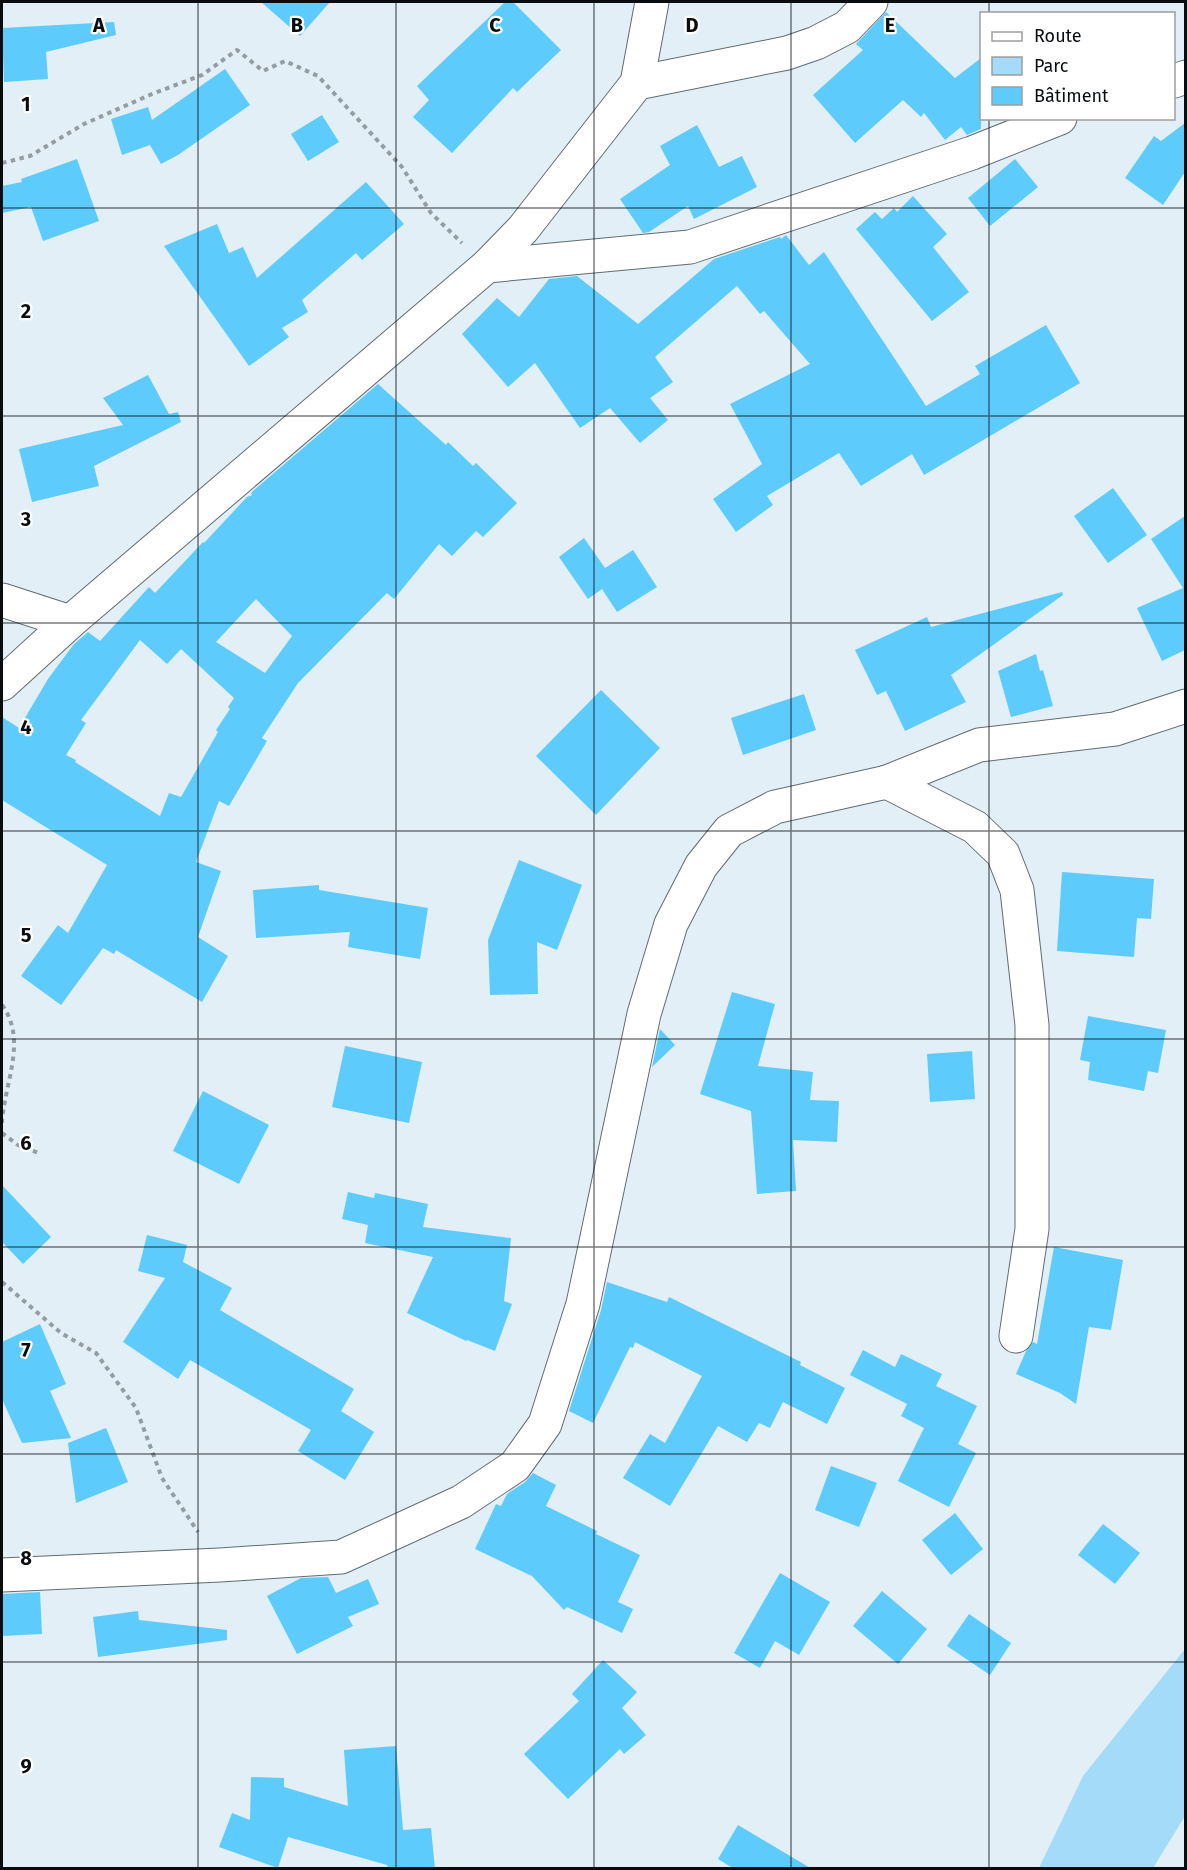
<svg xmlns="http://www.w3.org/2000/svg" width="1187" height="1870" viewBox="0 0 1187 1870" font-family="'Fira Sans',sans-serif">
	<rect width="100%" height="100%" fill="#e2eff6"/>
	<!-- green -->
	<path fill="#a3dbf8" d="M 1185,1649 L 1185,1816 L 1153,1868 L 1039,1868 L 1083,1776 Z"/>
	<!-- building -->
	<g fill="#5dccfd" fill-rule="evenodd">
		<path d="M 261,2 L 330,2 L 300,36 Z"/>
		<path d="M 505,2 L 513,2 L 561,50 L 517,92 L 513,88 L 452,153 L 413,117 L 429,100 L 417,86 Z"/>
		<path d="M 886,12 L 955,78 L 981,58 L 981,129 L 967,135 L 961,127 L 945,140 L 924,113 L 921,117 L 903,100 L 855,143 L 813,95 L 863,50 L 856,44 Z"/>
		<path d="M 114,22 L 116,35 L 46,52 L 48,79 L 4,82 L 2,28 Z"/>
		<path d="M 225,69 L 250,105 L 178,155 L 161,164 L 150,145 L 122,155 L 111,119 L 148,107 L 152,120 Z"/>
		<path d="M 322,115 L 339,142 L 308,161 L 291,134 Z"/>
		<path d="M 1185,123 L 1185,172 L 1163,205 L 1125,178 L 1154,136 L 1161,141 Z"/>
		<path d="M 697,125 L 719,167 L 742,156 L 757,187 L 694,219 L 688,206 L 649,232 L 643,233 L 620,199 L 670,165 L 660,146 Z"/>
		<path d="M 77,159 L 99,221 L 43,241 L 31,207 L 2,213 L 2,186 L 22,182 L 21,179 Z"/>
		<path d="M 1015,159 L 1038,187 L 990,226 L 968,198 Z"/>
		<path d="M 366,182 L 404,224 L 362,260 L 356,253 L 302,300 L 308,312 L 282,328 L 289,337 L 249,366 L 164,246 L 217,224 L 229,253 L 243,247 L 257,278 Z"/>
		<path d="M 913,196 L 947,234 L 933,247 L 969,292 L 932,321 L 856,229 L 875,212 L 882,219 L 894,208 L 897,212 Z"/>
		<path d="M 786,235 L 809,265 L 824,252 L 926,406 L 980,374 L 975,366 L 1046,325 L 1080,383 L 924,475 L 912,454 L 861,486 L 839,453 L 767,496 L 773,505 L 736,532 L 713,499 L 762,464 L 730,404 L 810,364 L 764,311 L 760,314 L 737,286 L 655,357 L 673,382 L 650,398 L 668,420 L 640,443 L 610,408 L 580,428 L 535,363 L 508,387 L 462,334 L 497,298 L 519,317 L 549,279 L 577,276 L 638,324 L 714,259 L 780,237 L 781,239 Z"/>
		<path d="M 148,375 L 169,414 L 178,412 L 181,422 L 94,466 L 99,486 L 32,502 L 19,449 L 123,425 L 103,398 Z"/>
		<path d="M 378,384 L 446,445 L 448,442 L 473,466 L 476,463 L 517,503 L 483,537 L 476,531 L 452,556 L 439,544 L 394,599 L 387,593 L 298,683 L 262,738 L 267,741 L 229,806 L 219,801 L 196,862 L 221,871 L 198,937 L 228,956 L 202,1002 L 116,950 L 114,954 L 103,948 L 61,1005 L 21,976 L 58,925 L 68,933 L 107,865 L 2,800 L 2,717 L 19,728 L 48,679 L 74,644 L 88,632 L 100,641 L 149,587 L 155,593 L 203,542 L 204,543 L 247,497 L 252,495 L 251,493 L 254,490 ZM 256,599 L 292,636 L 265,673 L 216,642 ZM 140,640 L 167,664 L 181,649 L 234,698 L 228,707 L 230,709 L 216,730 L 218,732 L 181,797 L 169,793 L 160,816 L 75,762 L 76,760 L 66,755 L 86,723 L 81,720 Z"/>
		<path d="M 1113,488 L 1147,535 L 1108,563 L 1074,516 Z"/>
		<path d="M 1185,516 L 1185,650 L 1162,661 L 1137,608 L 1183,588 L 1151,539 Z"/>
		<path d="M 584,538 L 605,568 L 633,550 L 657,587 L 617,612 L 602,589 L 588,599 L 559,557 Z"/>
		<path d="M 1062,592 L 1063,595 L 951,675 L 966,702 L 905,731 L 886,691 L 877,695 L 855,650 L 927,617 L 931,627 Z"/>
		<path d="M 1036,654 L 1040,671 L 1043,670 L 1053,706 L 1011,717 L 998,671 Z"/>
		<path d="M 601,690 L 660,748 L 596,815 L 536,756 Z"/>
		<path d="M 804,694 L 816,730 L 743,755 L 731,718 Z"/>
		<path d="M 519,860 L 582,885 L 557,950 L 537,942 L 538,994 L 490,995 L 488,940 Z"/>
		<path d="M 1062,872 L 1154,879 L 1151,919 L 1137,918 L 1134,957 L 1057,951 Z"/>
		<path d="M 319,885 L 319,890 L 428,908 L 420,959 L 348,947 L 350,932 L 256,938 L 253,890 Z"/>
		<path d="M 732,992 L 775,1004 L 758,1066 L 813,1072 L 810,1100 L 839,1101 L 837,1142 L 793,1140 L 796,1191 L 757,1194 L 751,1111 L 700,1094 Z"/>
		<path d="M 1088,1016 L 1166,1030 L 1158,1073 L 1148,1071 L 1144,1091 L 1088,1080 L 1090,1062 L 1080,1060 Z"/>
		<path d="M 660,1029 L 675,1045 L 652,1067 Z"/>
		<path d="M 345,1046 L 422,1062 L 409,1123 L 332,1107 Z"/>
		<path d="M 972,1051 L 975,1099 L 930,1102 L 927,1054 Z"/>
		<path d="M 203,1091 L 269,1125 L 239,1184 L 173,1151 Z"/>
		<path d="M 2,1185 L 51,1237 L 23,1264 L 2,1242 Z"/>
		<path d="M 348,1192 L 374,1198 L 375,1193 L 428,1204 L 423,1227 L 511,1238 L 504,1301 L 512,1304 L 495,1351 L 467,1340 L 466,1341 L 407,1313 L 433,1257 L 365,1243 L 368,1225 L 342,1219 Z"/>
		<path d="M 147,1235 L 187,1245 L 183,1262 L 232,1288 L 220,1310 L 354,1389 L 341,1411 L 374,1432 L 345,1480 L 298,1451 L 311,1430 L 190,1360 L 178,1379 L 123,1342 L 165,1278 L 138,1271 Z"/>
		<path d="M 1054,1247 L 1123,1260 L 1111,1330 L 1089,1327 L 1076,1404 L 1060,1393 L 1016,1374 L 1026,1351 L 1033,1342 L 1037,1344 Z"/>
		<path d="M 607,1282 L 667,1302 L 669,1297 L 801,1362 L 800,1365 L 845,1388 L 827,1424 L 783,1402 L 770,1428 L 759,1423 L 747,1442 L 718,1426 L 670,1506 L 623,1478 L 650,1434 L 665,1443 L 702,1376 L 635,1342 L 633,1348 L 630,1347 L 593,1423 L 569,1411 L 601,1310 Z"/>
		<path d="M 40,1324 L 66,1384 L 50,1391 L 71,1438 L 22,1443 L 2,1399 L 2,1342 Z"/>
		<path d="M 863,1350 L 895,1367 L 901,1354 L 942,1374 L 936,1386 L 977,1406 L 958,1444 L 976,1453 L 949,1507 L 898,1481 L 924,1428 L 901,1416 L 907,1404 L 850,1375 Z"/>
		<path d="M 106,1428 L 128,1482 L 76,1503 L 68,1443 Z"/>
		<path d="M 831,1466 L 877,1483 L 859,1527 L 815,1510 Z"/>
		<path d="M 533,1473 L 556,1485 L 546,1506 L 597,1531 L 596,1534 L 640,1555 L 618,1602 L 633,1609 L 622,1633 L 567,1607 L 564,1610 L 532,1576 L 475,1549 L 496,1504 L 501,1506 L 507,1494 L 525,1482 Z"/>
		<path d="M 955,1513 L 983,1549 L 951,1575 L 922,1540 Z"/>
		<path d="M 1103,1524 L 1140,1553 L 1115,1584 L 1078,1555 Z"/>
		<path d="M 780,1573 L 830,1602 L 799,1655 L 775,1641 L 760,1668 L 734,1653 Z"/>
		<path d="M 328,1577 L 336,1593 L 368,1579 L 379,1604 L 348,1617 L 353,1626 L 297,1654 L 267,1596 L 301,1578 Z"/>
		<path d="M 882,1591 L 927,1629 L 898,1664 L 853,1626 Z"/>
		<path d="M 40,1592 L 42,1634 L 2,1636 L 2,1594 Z"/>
		<path d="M 138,1611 L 139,1620 L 227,1630 L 227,1640 L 98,1657 L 93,1617 Z"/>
		<path d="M 969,1614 L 1011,1643 L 990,1675 L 947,1646 Z"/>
		<path d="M 603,1660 L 637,1692 L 622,1708 L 646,1735 L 624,1754 L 620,1749 L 568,1799 L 524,1754 L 579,1701 L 572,1694 Z"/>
		<path d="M 396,1746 L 403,1830 L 431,1828 L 435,1869 L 388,1869 L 387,1865 L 288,1837 L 278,1868 L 219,1847 L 232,1813 L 250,1820 L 251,1777 L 284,1778 L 284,1787 L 348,1806 L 344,1750 Z"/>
		<path d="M 738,1825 L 812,1869 L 734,1869 L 718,1859 Z"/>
	</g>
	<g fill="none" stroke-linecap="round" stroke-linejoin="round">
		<defs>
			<g id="minor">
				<path d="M 1174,81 L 1186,77"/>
				<path d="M 637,83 L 787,53 L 816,43 L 847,27 L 871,2"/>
				<path d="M 487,266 L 690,247 L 972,153 L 1060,118"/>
				<path d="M 2,600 L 70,622"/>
				<path d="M 887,782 L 975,827 L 1003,854 L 1017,890 L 1032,1025 L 1032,1229 L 1016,1336"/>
				<path d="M 2,1575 L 220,1565 L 341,1557 L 461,1502 L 515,1466 L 545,1424 L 583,1304 L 644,1014 L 671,924 L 701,866 L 729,831 L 775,807 L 887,782 L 979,745 L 1115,729 L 1186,706"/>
			</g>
			<path id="secondary" d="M 2,684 L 70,622 L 487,266 L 523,229 L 637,83 L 652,2"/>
		</defs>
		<!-- minor casing -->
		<use href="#minor" stroke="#606c72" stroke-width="35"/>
		<!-- secondary casing -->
		<use href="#secondary" stroke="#606c72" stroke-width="35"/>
		<!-- path -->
		<g stroke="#939da2" stroke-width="4" stroke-dasharray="4.5 4.5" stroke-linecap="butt">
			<path d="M 2,163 L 30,156 L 84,124 L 152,94 L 202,75 L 237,50 L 263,71 L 285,61 L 318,76 L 402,167 L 431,213 L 462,243"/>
			<path d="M 2,1005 C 28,1040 4,1084 2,1123"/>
			<path d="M 2,1133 L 18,1145 L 41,1154"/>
			<path d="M 2,1282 L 61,1333 L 96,1353 L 136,1408 L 162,1478 L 198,1532"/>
		</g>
		<!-- minor -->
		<use href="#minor" stroke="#fff" stroke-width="33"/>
		<!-- secondary -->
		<use href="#secondary" stroke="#fff" stroke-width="33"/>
	</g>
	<!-- grid -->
	<path fill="none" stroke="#090d10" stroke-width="1.5" stroke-opacity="0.55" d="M 198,2 L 198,1868M 396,2 L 396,1868M 594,2 L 594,1868M 791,2 L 791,1868M 989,2 L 989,14M 989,118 L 989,1868M 2,208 L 1186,208M 2,416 L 1186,416M 2,623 L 1186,623M 2,831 L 1186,831M 2,1039 L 1186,1039M 2,1247 L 1186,1247M 2,1454 L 1186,1454M 2,1662 L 1186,1662"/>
	<g font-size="20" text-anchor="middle" font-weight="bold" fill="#090d10" stroke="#fff" stroke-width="4.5" stroke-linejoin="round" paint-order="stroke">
		<text x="99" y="32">A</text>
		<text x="297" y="32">B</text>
		<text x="495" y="32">C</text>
		<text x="692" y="32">D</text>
		<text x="890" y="32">E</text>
		<text x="26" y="111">1</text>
		<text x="26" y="318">2</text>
		<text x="26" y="526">3</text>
		<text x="26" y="734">4</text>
		<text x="26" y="942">5</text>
		<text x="26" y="1150">6</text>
		<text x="26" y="1357">7</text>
		<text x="26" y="1565">8</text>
		<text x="26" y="1773">9</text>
	</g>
	<!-- border -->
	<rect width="1187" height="1870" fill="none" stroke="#090d10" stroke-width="6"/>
	<!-- legend -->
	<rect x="980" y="12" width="195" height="108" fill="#ffffff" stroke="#9d9e9f" stroke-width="1.5"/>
	<rect x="992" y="32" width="30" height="9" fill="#ffffff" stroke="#9d9e9f" stroke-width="1.5"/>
	<text x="1034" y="42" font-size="18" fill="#090d10">Route</text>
	<rect x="992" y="57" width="30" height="18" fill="#a3dbf8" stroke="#9d9e9f" stroke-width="1.5"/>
	<text x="1034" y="72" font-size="18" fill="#090d10">Parc</text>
	<rect x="992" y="87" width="30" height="18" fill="#5dccfd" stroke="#9d9e9f" stroke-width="1.5"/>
	<text x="1034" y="102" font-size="18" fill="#090d10">Bâtiment</text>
</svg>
